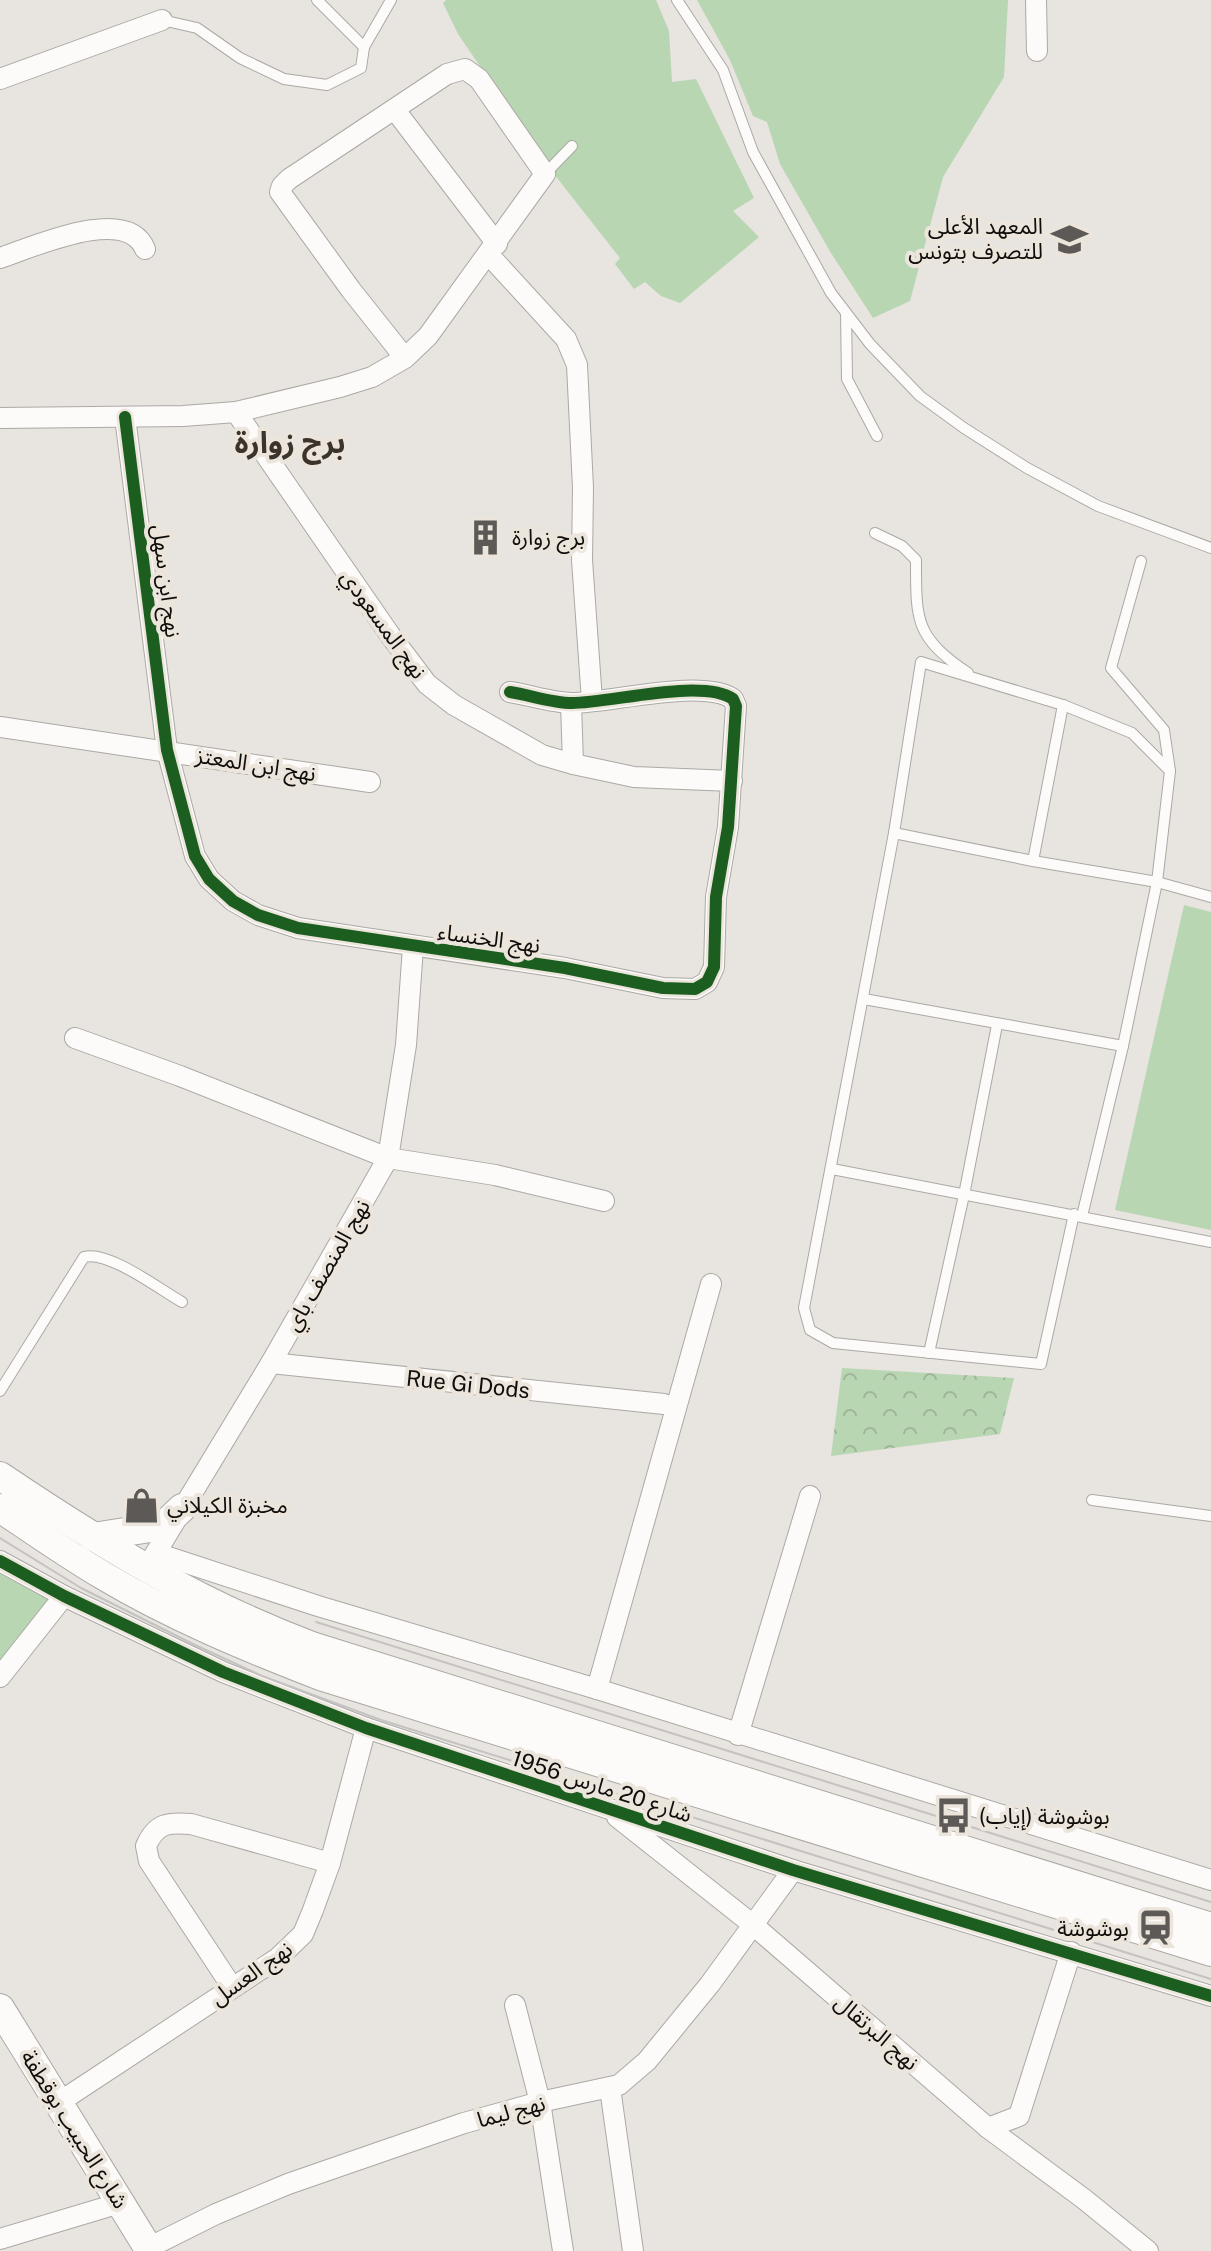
<svg xmlns="http://www.w3.org/2000/svg" width="1211" height="2251" viewBox="0 0 1211 2251" font-family="'Public Sans','Noto Sans Arabic',sans-serif">
	<defs>
		<pattern id="park-crowns" width="20" height="18" patternUnits="userSpaceOnUse" patternTransform="scale(2)"><rect width="20" height="18" fill="#b8d6b2"/><path d="M2 6a3 3 0 1 1 6 0M12 15a3 3 0 1 1 6 0" fill="none" stroke="#9db698"/></pattern>
	</defs>
	<rect width="100%" height="100%" fill="#e8e4e0"/>
	<!-- green -->
	<g fill="#b8d6b2">
		<path d="M 446,0 L 656,0 L 669,31 L 672,82 L 696,79 L 754,198 L 733,211 L 759,237 L 680,303 L 661,296 L 645,282 L 634,289 L 615,264 L 620,258 L 550,169 L 458,34 L 443,3 Z"/>
		<path d="M 697,0 L 1008,0 L 1004,77 L 943,177 L 910,301 L 873,318 L 831,253 L 780,164 L 767,122 L 753,116 L 730,60 Z"/>
		<path d="M 1184,905 L 1211,912 L 1211,1230 L 1115,1210 Z"/>
		<path d="M 0,1569 L 47,1597 L 53,1610 L 0,1672 Z"/>
	</g>
	<!-- park -->
	<path fill="url(#park-crowns)" d="M 842,1368 L 1014,1378 L 1000,1434 L 831,1456 Z"/>
	<g fill="none" stroke-linecap="round" stroke-linejoin="round">
		<defs>
			<g id="service">
				<path d="M 317,0 L 364,47"/>
				<path d="M 677,0 L 723,70 L 753,152 L 831,293 L 870,344 L 920,396 L 964,428 L 1027,468 L 1098,506 L 1211,548"/>
				<path d="M 162,20 L 197,28 L 240,58 L 284,79 L 327,85 L 361,68 L 364,47 L 391,0"/>
				<path d="M 545,174 L 572,146"/>
				<path d="M 846,313 L 847,379 L 877,436"/>
				<path d="M 875,533 L 902,546 L 916,560 C 916,621 915,637 968,673"/>
				<path d="M 894,833 L 1033,861 L 1157,882 L 1211,897"/>
				<path d="M 1033,861 L 1063,705"/>
				<path d="M 864,999 L 1123,1046"/>
				<path d="M 832,1169 L 1211,1242"/>
				<path d="M 1074,1214 L 1041,1364 L 833,1343 L 810,1330 L 804,1308 L 894,833 L 921,662 L 1063,705 L 1132,733 L 1170,771"/>
				<path d="M 1082,1216 L 1123,1046 L 1157,882 L 1170,771 L 1164,730 L 1111,668 L 1141,561"/>
				<path d="M 929,1353 L 964,1195 L 997,1025"/>
				<path d="M 0,1391 L 84,1257 C 108,1250 159,1289 182,1302"/>
				<path d="M 1092,1500 L 1211,1516"/>
			</g>
			<g id="minor">
				<path d="M 1036,0 L 1037,51"/>
				<path d="M 0,79 L 162,20"/>
				<path d="M 395,110 L 497,244"/>
				<path d="M 489,255 L 566,339 L 577,365 L 583,488 L 582,560 L 592,701"/>
				<path d="M 0,258 C 33,247 127,204 145,249"/>
				<path d="M 236,412 L 390,635 L 427,684 L 454,705 L 542,755 L 573,764 L 634,777 L 732,781"/>
				<path d="M 125,417 L 167,750 L 195,856 L 209,879 L 233,901 L 258,915 L 298,928 L 565,968 L 663,988 L 695,989 L 707,982 L 714,967 L 716,897 L 728,827 L 736,706 L 733,699 C 702,678 611,703 572,703 C 552,703 530,695 510,692"/>
				<path d="M 0,418 L 183,416 L 236,412 L 340,387 L 372,377 L 405,358 L 428,336 L 545,174 L 479,79 L 465,69 L 447,74 L 289,179 L 282,186 L 280,192 L 351,290 L 405,358"/>
				<path d="M 571,703 L 573,764"/>
				<path d="M 0,727 L 370,782"/>
				<path d="M 75,1038 L 180,1076 L 388,1158 L 495,1175 L 604,1201"/>
				<path d="M 271,1363 L 664,1404"/>
				<path d="M 156,1553 L 318,1606 L 597,1689 L 1211,1880"/>
				<path d="M 0,1561 L 64,1596 L 223,1672 L 366,1728 L 793,1870 L 1211,1996"/>
				<path d="M 149,1564 L 271,1363 L 388,1158 L 406,1045 L 413,947"/>
				<path d="M 0,1677 L 64,1596"/>
				<path d="M 597,1689 L 711,1284"/>
				<path d="M 738,1735 L 810,1496"/>
				<path d="M 617,1817 L 752,1924 L 988,2128 L 1084,2199 L 1148,2251"/>
				<path d="M 232,1987 L 149,1861 L 146,1846 C 156,1823 168,1822 191,1824 L 330,1863"/>
				<path d="M 515,2005 L 540,2102 L 563,2251"/>
				<path d="M 610,2088 L 633,2251"/>
				<path d="M 58,2103 L 278,1958 L 303,1934 L 313,1910 L 330,1863 L 366,1728"/>
				<path d="M 988,2128 L 1019,2116 L 1071,1952"/>
				<path d="M 0,2239 L 120,2203"/>
				<path d="M 148,2248 L 216,2214 L 288,2184 L 464,2123 L 540,2102 L 619,2085 L 647,2061 L 710,1984 L 793,1870"/>
			</g>
			<g id="secondary">
				<path d="M 0,1476 C 101,1544 197,1603 312,1646 L 1211,1927"/>
				<path d="M 0,1508 C 34,1531 68,1555 104,1576 C 173,1617 248,1648 323,1677 L 1211,1952"/>
				<path d="M 93,1537 L 163,1526 L 182,1508"/>
				<path d="M 0,2008 L 150,2251"/>
			</g>
		</defs>
		<!-- service casing -->
		<use href="#service" stroke="#aca9a5" stroke-width="12"/>
		<!-- minor casing -->
		<use href="#minor" stroke="#aca9a5" stroke-width="22"/>
		<!-- secondary casing -->
		<use href="#secondary" stroke="#aca9a5" stroke-width="30"/>
		<!-- service -->
		<use href="#service" stroke="#fcfbfa" stroke-width="10"/>
		<!-- minor -->
		<use href="#minor" stroke="#fcfbfa" stroke-width="20"/>
		<!-- secondary -->
		<use href="#secondary" stroke="#fcfbfa" stroke-width="28"/>
		<!-- tram -->
		<g stroke="#c4c3c1" stroke-width="2">
			<path d="M 0,1538 L 81,1588 L 195,1645 L 262,1676 L 381,1720 L 1211,1979"/>
			<path d="M 316,1622 L 1211,1902"/>
		</g>
		<defs>
			<g id="cycleway">
				<path d="M 125,417 L 167,750 L 195,856 L 209,879 L 233,901 L 258,915 L 298,928 L 565,968 L 663,988 L 695,989 L 707,982 L 714,967 L 716,897 L 728,827 L 736,706 L 733,699 C 702,678 611,703 572,703 C 552,703 530,695 510,692"/>
				<path d="M 0,1561 L 64,1596 L 223,1672 L 366,1728 L 793,1870 L 1211,1996"/>
			</g>
		</defs>
		<!-- cycleway casing -->
		<use href="#cycleway" stroke="#ece5dc" stroke-width="17"/>
		<!-- cycleway -->
		<use href="#cycleway" stroke="#1b5e20" stroke-width="12"/>
	</g>
	<!-- icons -->
	<defs>
		<symbol id="university-bare" viewBox="-9 -9 18 18"><path d="M0-5L7-2L0 1L-7-2ZM-4 1L0 2.5L4 1V4Q0 6-4 4Z" fill="#5c5956" stroke="#ece5dc" stroke-width="2.5" paint-order="stroke"/></symbol>
		<symbol id="building-bare" viewBox="-9 -9 18 18"><path d="M-4-6H4V6H1V3H-1V6H-4ZM-2.5-4.3h1.7v1.8h-1.7ZM.8-4.3h1.7v1.8H.8ZM-2.5-1h1.7V.8h-1.7ZM.8-1h1.7V.8H.8Z" fill="#5c5956" stroke="#ece5dc" stroke-width="2.5" paint-order="stroke"/></symbol>
		<symbol id="shop-bare" viewBox="-9 -9 18 18"><path d="M-5-2.5h2.3a2.7 3.5 0 0 1 5.4 0H5L5.5 6h-11ZM-1.5-2.5h3a1.5 2.3 0 0 0-3 0Z" fill="#5c5956" stroke="#ece5dc" stroke-width="2.5" paint-order="stroke"/></symbol>
		<symbol id="bus-bare" viewBox="-9 -9 18 18"><path d="M-5-6H5V4H4V6H2V4H-2V6H-4V4H-5ZM-3.5-4V0h7V-4ZM-3.5 1.2v1.5H-2V1.2ZM2 1.2v1.5H3.5V1.2Z" fill="#5c5956" stroke="#ece5dc" stroke-width="2.5" paint-order="stroke"/></symbol>
		<symbol id="station-bare" viewBox="-9 -9 18 18"><path d="M-3-6H3Q5-6 5-4V2Q5 4 3 4L4.5 6H3L1.5 4h-3L-3 6H-4.5L-3 4Q-5 4-5 2V-4Q-5-6-3-6ZM-3.5-4v3h7v-3ZM-3.5 1v1.5H-2V1ZM2 1v1.5H3.5V1Z" fill="#5c5956" stroke="#ece5dc" stroke-width="2.5" paint-order="stroke"/></symbol>
	</defs>
	<g fill-rule="evenodd">
		<use href="#university-bare" x="1044" y="214" width="51" height="51"/>
		<use href="#building-bare" x="460" y="512" width="51" height="51"/>
		<use href="#shop-bare" x="116" y="1480" width="51" height="51"/>
		<use href="#bus-bare" x="928" y="1790" width="51" height="51"/>
		<use href="#station-bare" x="1130" y="1902" width="51" height="51"/>
	</g>
	<g text-anchor="middle" dominant-baseline="central" stroke-width="8" stroke-linejoin="round" paint-order="stroke">
		<!-- poi labels -->
		<g font-size="22" fill="#100e0b" stroke="#ece5dc" text-anchor="start">
			<text x="1043" y="226" text-anchor="end">المعهد الأعلى<tspan x="1043" dy="25">للتصرف بتونس</tspan></text>
			<text x="512" y="537">برج زوارة</text>
			<text x="167" y="1505">مخبزة الكيلاني</text>
			<text x="979" y="1816">بوشوشة (إياب)</text>
			<text x="1129" y="1928" text-anchor="end">بوشوشة</text>
		</g>
		<!-- street labels -->
		<g font-size="22" fill="#100e0b" stroke="#ece5dc">
			<text transform="translate(167 581) rotate(83)">نهج ابن سهل</text>
			<text transform="translate(384 624) rotate(54)">نهج المسعودي</text>
			<text transform="translate(256 764) rotate(9)">نهج ابن المعتز</text>
			<text transform="translate(489 938) rotate(8)">نهج الخنساء</text>
			<text transform="translate(327 1265) rotate(-60)">نهج المنصف باي</text>
			<text transform="translate(468 1384) rotate(6)">Rue Gi Dods</text>
			<text transform="translate(602 1786) rotate(18)">شارع 20 مارس 1956</text>
			<text transform="translate(251 1973) rotate(-35)">نهج العسل</text>
			<text transform="translate(877 2032) rotate(41)">نهج البرتقال</text>
			<text transform="translate(511 2111) rotate(-15)">نهج ليما</text>
			<text transform="translate(75 2129) rotate(58)">شارع الحبيب بوقطفة</text>
		</g>
		<!-- district labels -->
		<g font-size="30" font-weight="bold" fill="#3a342d" stroke="#ece5dc">
			<text x="290" y="442">برج زوارة</text>
		</g>
	</g>
</svg>
